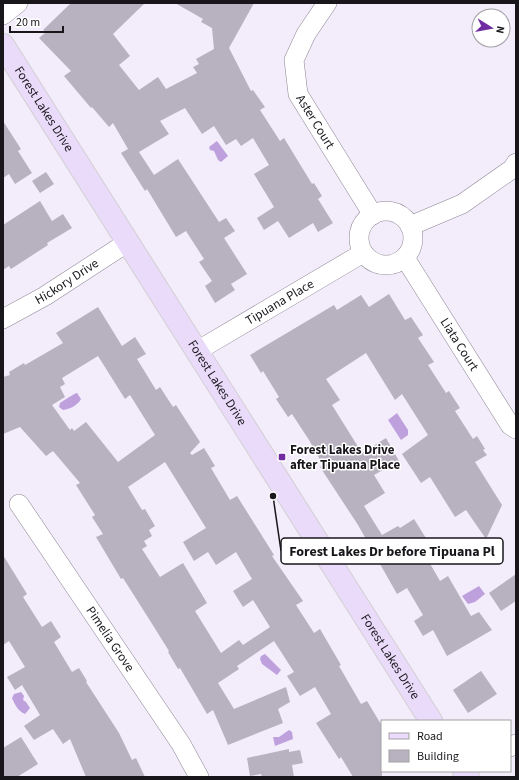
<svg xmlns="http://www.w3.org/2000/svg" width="519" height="780" viewBox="0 0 519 780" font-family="'Source Sans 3',sans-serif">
	<rect width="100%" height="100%" fill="#f3ecfb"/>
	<!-- water -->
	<g fill="#bea1dc">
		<path d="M 217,141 L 228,156 L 221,162 L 218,160 L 214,151 L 210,150 L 209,147 Z"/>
		<path d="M 77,393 L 81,399 C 78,405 70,409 63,410 L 59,407 L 60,403 C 63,401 75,393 77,393 Z"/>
		<path d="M 397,413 L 408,430 L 408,435 L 401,440 L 388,420 Z"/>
		<path d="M 479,586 L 485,594 L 475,602 L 468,604 L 462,596 Z"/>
		<path d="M 265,654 L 281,670 L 277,675 L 262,664 L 260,659 L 261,656 Z"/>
		<path d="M 21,692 L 24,696 L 23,700 L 26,702 L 30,708 L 25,714 C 18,711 15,705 12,698 L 14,694 Z"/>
		<path d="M 289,730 L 292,732 L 293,739 L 275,746 L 273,737 L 279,737 Z"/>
	</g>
	<!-- building -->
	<g fill="#b8b1c0" fill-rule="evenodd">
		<path d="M 71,3 L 145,3 L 113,34 L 130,56 L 119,65 L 139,90 L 158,77 L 166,89 L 197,73 L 193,67 L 199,64 L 196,59 L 214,49 L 212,28 L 201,22 L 203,19 L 175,3 L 254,3 L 229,48 L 251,91 L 253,90 L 265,107 L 260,110 L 280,141 L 284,138 L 312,184 L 314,183 L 322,196 L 318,199 L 333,223 L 318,232 L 313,223 L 289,238 L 278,221 L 264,230 L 257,218 L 274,207 L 254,174 L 269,165 L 253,138 L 241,146 L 236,139 L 226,145 L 214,126 L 202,134 L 185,108 L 160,121 L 169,134 L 139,152 L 154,175 L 178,159 L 219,222 L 226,218 L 235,231 L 224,238 L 247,274 L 231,284 L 235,290 L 215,303 L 205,286 L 212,281 L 199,262 L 204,259 L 186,231 L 176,237 L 147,189 L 145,191 L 121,153 L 128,149 L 113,123 L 109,127 L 92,107 L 91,108 L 64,76 L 71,71 L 39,38 L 46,32 L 43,30 Z"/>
		<path d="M 3,121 L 21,149 L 18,151 L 32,173 L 15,184 L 9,174 L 3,178 Z"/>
		<path d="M 46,172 L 54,184 L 40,193 L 32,181 Z"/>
		<path d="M 40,201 L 52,221 L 63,214 L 72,228 L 47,243 L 48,245 L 11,269 L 9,266 L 3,270 L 3,225 Z"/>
		<path d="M 389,294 L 405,320 L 411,317 L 423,335 L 418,338 L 434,362 L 428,365 L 446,393 L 449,391 L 460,408 L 455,411 L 473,439 L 477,436 L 485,449 L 483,450 L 487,455 L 475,462 L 502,505 L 486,539 L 466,510 L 455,517 L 430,477 L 421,483 L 402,454 L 428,435 L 402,394 L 395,400 L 366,353 L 326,379 L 340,400 L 332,405 L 362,453 L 386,438 L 399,461 L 374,475 L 385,493 L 364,506 L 382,535 L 398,526 L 400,528 L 414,519 L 429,543 L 421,548 L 440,581 L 448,576 L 471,616 L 479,612 L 492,630 L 447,656 L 433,630 L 423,636 L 414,621 L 423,615 L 407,588 L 397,594 L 358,525 L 320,467 L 323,465 L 309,440 L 292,414 L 288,417 L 276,399 L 279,397 L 263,371 L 261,373 L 250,355 L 334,305 L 337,310 L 361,295 L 369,307 Z"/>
		<path d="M 98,307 L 122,346 L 135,337 L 146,354 L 137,359 L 156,390 L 160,387 L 173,407 L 176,405 L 200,442 L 190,453 L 192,455 L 204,448 L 215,466 L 211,468 L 230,500 L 237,496 L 274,555 L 272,556 L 303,601 L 296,605 L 314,633 L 320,629 L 341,665 L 339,666 L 361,704 L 367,701 L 382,726 L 382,777 L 353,777 L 341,757 L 339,759 L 316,723 L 331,714 L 315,687 L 300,696 L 287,676 L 294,672 L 274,641 L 237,666 L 239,669 L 218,683 L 234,709 L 286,687 L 290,702 L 278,709 L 283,723 L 228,745 L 213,710 L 207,714 L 180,668 L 178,669 L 168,652 L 169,651 L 149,619 L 123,578 L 121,579 L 96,537 L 103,534 L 92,517 L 95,515 L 76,485 L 80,483 L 53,451 L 46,456 L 20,427 L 3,434 L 3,377 L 10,375 L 9,372 L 24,363 L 25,365 L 63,343 L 56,333 ZM 98,356 L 125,399 L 130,395 L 155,435 L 118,462 L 86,422 L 74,431 L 72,428 L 70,430 L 52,405 L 65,397 L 60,387 L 65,384 L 62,378 ZM 165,462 L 206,528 L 183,542 L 194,561 L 208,552 L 216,565 L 236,552 L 252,579 L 233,591 L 243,607 L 253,600 L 270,627 L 243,645 L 239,640 L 221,653 L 195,611 L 207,603 L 183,563 L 160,577 L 142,549 L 147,546 L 144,541 L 152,536 L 149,530 L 155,526 L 145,509 L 142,510 L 128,487 Z"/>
		<path d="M 3,555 L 27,594 L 23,597 L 42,627 L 51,621 L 61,637 L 54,642 L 72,672 L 79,668 L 87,681 L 86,682 L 119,733 L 132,760 L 136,758 L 145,777 L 86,777 L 70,739 L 63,744 L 53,729 L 34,740 L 24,726 L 40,715 L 22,685 L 15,690 L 7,677 L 25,667 L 9,641 L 3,645 Z"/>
		<path d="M 516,574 L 516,601 L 501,611 L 489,593 Z"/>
		<path d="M 481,671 L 497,694 L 468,713 L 453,690 Z"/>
		<path d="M 21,737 L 38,764 L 17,777 L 3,777 L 3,748 Z"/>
		<path d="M 289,749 L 289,752 L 300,750 L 303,763 L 292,765 L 294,777 L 262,777 L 261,774 L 250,776 L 247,758 Z"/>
	</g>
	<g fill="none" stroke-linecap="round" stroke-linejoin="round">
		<defs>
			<g id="minor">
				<path id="s1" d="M 327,3 L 306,34 L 294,60 L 298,94 L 373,215"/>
				<path d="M 3,15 L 18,3"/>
				<circle cx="386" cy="238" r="27"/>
				<path d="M 410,226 L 462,204 L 512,169 L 516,163"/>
				<path id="s2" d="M 405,258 L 510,425 L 516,429"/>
				<path id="s3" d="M 3,319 L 45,296 L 128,242"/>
				<path id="s4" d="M 197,351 L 363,253"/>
				<path id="s5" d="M 19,504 L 181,744 L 199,777"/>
				<path d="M 510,747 L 516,744"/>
			</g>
			<g id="major">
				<path id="s6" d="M 3,45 C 147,270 288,496 431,721"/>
				<path d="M 464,771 L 468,777"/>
			</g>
		</defs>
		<!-- minor casing -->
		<use href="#minor" stroke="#8d8694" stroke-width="20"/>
		<!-- major casing -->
		<use href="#major" stroke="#d1d0d1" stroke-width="24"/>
		<!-- minor -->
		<use href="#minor" stroke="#fff" stroke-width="19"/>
		<!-- major -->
		<use href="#major" stroke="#ebdbfb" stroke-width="22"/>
	</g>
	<!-- markers -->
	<rect fill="#712ca1" stroke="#fff" stroke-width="1.5" x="278" y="453" width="8" height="8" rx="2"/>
	<g text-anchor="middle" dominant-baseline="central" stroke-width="3" stroke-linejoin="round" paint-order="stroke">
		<!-- street labels -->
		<g font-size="13" fill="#18161b" stroke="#fff">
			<text stroke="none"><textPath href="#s6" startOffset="76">Forest Lakes Drive</textPath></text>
			<text stroke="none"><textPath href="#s1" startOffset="133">Aster Court</textPath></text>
			<text stroke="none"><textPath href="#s3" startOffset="74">Hickory Drive</textPath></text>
			<text stroke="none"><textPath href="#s4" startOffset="96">Tipuana Place</textPath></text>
			<text stroke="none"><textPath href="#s2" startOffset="102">Liata Court</textPath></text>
			<text stroke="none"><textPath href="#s6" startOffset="400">Forest Lakes Drive</textPath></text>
			<text stroke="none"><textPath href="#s5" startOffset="163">Pimelia Grove</textPath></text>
			<text stroke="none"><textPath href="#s6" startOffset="724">Forest Lakes Drive</textPath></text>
		</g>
		<!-- poi labels -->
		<g font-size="13" font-weight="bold" fill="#18161b" stroke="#fff" text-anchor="start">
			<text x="290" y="450">Forest Lakes Drive<tspan x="290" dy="15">after Tipuana Place</tspan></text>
		</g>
	</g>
	<!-- callouts -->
	<path fill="none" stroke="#18161b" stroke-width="1.5" d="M273 496L281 551"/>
	<circle fill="#18161b" stroke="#fff" stroke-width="1.5" cx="273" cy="496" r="4"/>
	<rect fill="#fff" stroke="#18161b" stroke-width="1.5" x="281" y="538" width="222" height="26" rx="4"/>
	<g font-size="14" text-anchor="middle" font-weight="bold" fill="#18161b">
		<text x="392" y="556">Forest Lakes Dr before Tipuana Pl</text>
	</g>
	<!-- border -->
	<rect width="519" height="780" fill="none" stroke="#18161b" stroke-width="8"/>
	<!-- legend -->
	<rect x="381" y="720" width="130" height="52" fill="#ffffff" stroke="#a3a2a4"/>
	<rect x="389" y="733" width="20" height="6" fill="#ebdbfb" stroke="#a3a2a4"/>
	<text x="417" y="740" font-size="12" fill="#18161b">Road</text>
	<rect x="389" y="750" width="20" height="12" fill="#b8b1c0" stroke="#a3a2a4"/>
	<text x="417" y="760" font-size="12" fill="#18161b">Building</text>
	<!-- north arrow -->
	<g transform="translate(491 28) rotate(101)"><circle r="19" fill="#ffffff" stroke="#a3a2a4"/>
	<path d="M0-3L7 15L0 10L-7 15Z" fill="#712ca1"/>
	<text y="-6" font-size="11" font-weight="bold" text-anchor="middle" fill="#18161b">N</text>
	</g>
	<!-- scale -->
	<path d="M10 26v6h53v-6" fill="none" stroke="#18161b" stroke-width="2"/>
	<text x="16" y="26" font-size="12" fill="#18161b" stroke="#ffffff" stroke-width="3" paint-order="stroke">20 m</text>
</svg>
